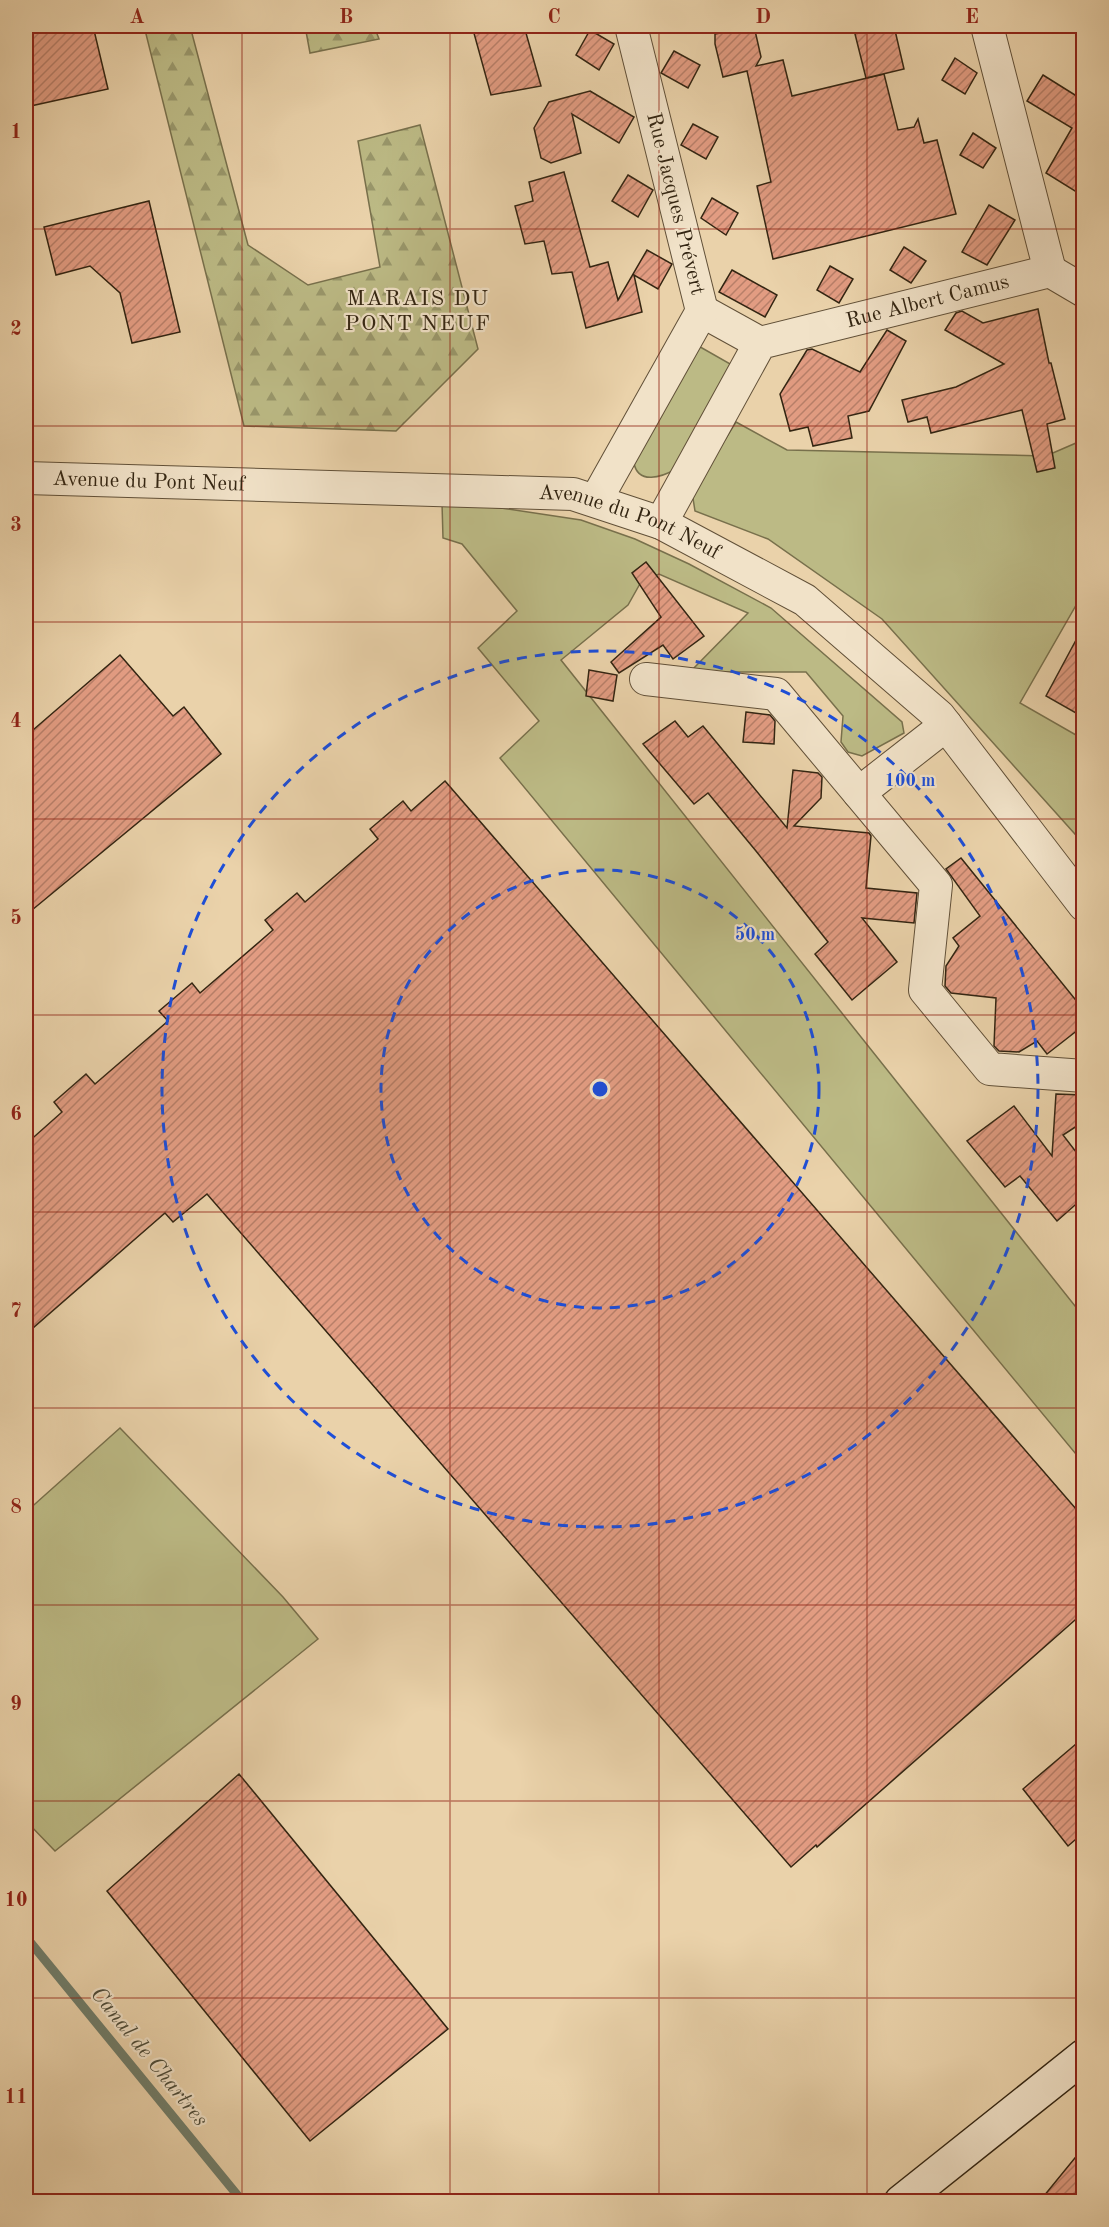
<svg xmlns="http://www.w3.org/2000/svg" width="1109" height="2227" viewBox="0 0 1109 2227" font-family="'Old Standard TT',serif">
	<defs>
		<pattern id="forest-firs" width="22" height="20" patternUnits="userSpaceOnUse" patternTransform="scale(1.5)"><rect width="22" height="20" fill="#bcba85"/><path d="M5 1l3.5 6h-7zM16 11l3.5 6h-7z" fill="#99976b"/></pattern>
		<pattern id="building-hatch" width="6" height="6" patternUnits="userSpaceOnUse" patternTransform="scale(1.5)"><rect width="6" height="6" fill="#e29c82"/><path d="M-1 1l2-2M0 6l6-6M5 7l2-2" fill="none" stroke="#b87f69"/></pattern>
	</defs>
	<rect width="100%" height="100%" fill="#ead2aa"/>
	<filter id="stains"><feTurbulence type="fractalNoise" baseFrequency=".00333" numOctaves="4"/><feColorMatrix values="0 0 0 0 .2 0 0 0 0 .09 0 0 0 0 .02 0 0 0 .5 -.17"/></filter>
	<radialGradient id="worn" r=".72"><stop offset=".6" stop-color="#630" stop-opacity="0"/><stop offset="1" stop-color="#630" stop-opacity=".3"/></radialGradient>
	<!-- green -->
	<g fill="#bcba85" stroke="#78704c" stroke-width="1.5">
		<path d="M 695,344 L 732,365 L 676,469 C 662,477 638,485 634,463 Z"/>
		<path d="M 736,422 L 787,450 L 1046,456 L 1083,440 L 1083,593 L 1020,703 L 1083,739 L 1083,843 L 882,619 L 768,539 L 695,511 L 692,492 Z"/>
		<path d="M 442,503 L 501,508 L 581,520 L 635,539 L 689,564 L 771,608 L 902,722 L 904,733 L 862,756 L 848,752 L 841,742 L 843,716 L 806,672 L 690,672 L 748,613 L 659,574 L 641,582 L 628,605 L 561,660 L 1083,1316 L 1083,1458 L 1080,1459 L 500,758 L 539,721 L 478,648 L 517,611 L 462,544 L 443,538 Z"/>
		<path d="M 120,1428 L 283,1597 L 318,1639 L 55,1851 L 26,1821 L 26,1512 Z"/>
	</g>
	<!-- forest -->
	<g fill="url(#forest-firs)" stroke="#78704c" stroke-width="1.5">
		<path d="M 144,26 L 190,26 L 248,245 L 308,285 L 380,267 L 358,141 L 420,125 L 478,349 L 396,431 L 244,426 Z"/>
		<path d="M 305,26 L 374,26 L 379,39 L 310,53 Z"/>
	</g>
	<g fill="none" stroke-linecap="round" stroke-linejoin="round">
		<!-- stream -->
		<path stroke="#707d6a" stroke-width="9" d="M 26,1937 L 243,2202"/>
	</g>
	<!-- building -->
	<g fill="url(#building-hatch)" stroke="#332512" stroke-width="1.5">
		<path d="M 37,26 L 93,26 L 108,89 L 26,107 L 26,28 Z"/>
		<path d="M 472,26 L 524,26 L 541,86 L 491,95 Z"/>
		<path d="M 729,26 L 754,26 L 761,57 L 756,66 L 783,60 L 792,96 L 884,74 L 898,130 L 914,127 L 918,119 L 924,143 L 937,140 L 956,214 L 773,259 L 757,186 L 771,182 L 747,71 L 723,77 L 715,44 L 715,34 L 731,31 Z"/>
		<path d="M 853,26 L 894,26 L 904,69 L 866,78 Z"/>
		<path d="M 590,30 L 614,44 L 599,70 L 576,55 Z"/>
		<path d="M 674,51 L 700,65 L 688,88 L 661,73 Z"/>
		<path d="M 955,58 L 977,73 L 965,94 L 942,80 Z"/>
		<path d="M 1043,75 L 1083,100 L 1083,196 L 1046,173 L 1072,128 L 1027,101 Z"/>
		<path d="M 590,91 L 634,117 L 619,143 L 572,114 L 581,153 L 551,163 L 541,158 L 534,128 L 549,102 Z"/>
		<path d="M 693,124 L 718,137 L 706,159 L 681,145 Z"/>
		<path d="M 973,133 L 996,148 L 983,168 L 960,155 Z"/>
		<path d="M 564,172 L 590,267 L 608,262 L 618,300 L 647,250 L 672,264 L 658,289 L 634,275 L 642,312 L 586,328 L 572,272 L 552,274 L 544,241 L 525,244 L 515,206 L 533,201 L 529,182 Z"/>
		<path d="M 628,175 L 653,190 L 638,217 L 612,201 Z"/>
		<path d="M 712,198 L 738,213 L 726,235 L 701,218 Z"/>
		<path d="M 149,201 L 180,332 L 132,343 L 120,293 L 90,266 L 56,275 L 44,227 Z"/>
		<path d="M 989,205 L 1015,220 L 987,265 L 962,252 Z"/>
		<path d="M 904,247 L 926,261 L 911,283 L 890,270 Z"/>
		<path d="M 830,266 L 853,279 L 839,303 L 817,290 Z"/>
		<path d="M 732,270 L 777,295 L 765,317 L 719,292 Z"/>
		<path d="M 1038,309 L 1049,363 L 1051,363 L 1065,419 L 1047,424 L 1055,468 L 1037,472 L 1022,410 L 931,433 L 927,417 L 908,422 L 902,400 L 956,387 L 1004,364 L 945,330 L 956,313 L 962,311 L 983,323 Z"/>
		<path d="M 887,330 L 906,341 L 869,411 L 848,416 L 852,438 L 813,446 L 808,427 L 790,431 L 780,394 L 807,350 L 812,349 L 860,372 Z"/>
		<path d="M 646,562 L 704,636 L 673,659 L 663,645 L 619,673 L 611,662 L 661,617 L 632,573 Z"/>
		<path d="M 1083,627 L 1083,717 L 1046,696 Z"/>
		<path d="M 120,655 L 173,716 L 184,707 L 221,754 L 26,915 L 26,736 Z"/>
		<path d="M 589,670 L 617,675 L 613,701 L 586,696 Z"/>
		<path d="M 746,712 L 770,715 L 775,721 L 774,744 L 743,742 Z"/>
		<path d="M 675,721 L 688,737 L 703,726 L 787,828 L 793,770 L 818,773 L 822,777 L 821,798 L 794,826 L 869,833 L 871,836 L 866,888 L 917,893 L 914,923 L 862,918 L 897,962 L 852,1000 L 815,954 L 828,942 L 756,851 L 708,793 L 694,804 L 643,744 Z"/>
		<path d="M 445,781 L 1083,1517 L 1083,1613 L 817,1847 L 816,1845 L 791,1867 L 207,1194 L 173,1222 L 165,1213 L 26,1334 L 26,1144 L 62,1112 L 54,1102 L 86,1074 L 95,1084 L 168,1021 L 159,1011 L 192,983 L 200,993 L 273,930 L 265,920 L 297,893 L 305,902 L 378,839 L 370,829 L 403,801 L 411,811 Z"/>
		<path d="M 961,858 L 1083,1009 L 1083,1026 L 1047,1054 L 1037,1041 L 1019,1052 L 999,1051 L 994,1046 L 996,998 L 951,993 L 945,986 L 946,966 L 959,946 L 953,938 L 980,916 L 946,869 Z"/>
		<path d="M 1056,1094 L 1083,1095 L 1083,1122 L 1063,1135 L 1083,1161 L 1083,1198 L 1057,1221 L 1020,1176 L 1005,1187 L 967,1141 L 1014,1106 L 1052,1156 Z"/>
		<path d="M 1083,1738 L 1083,1833 L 1068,1846 L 1023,1789 Z"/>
		<path d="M 239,1774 L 448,2029 L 310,2141 L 107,1891 Z"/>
		<path d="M 1083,2148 L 1083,2202 L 1039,2202 Z"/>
	</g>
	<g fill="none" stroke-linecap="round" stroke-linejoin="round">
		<defs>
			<g id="street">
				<path d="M 1050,271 L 1084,291"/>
				<path d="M 702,311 L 760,343"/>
				<path id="s1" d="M 26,478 L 573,494 L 661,523 L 805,600 L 939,716 L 1084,905"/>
				<path d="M 596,500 L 702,311 L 631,26"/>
				<path id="s2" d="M 661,523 L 760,343 L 1050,271 L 987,26"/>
				<path d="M 646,679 L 776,694 L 936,885 L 925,990 L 990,1069 L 1084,1076"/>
				<path d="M 859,793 L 946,725"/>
			</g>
			<path id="secondary" d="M 901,2202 L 1084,2056"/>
		</defs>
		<!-- street casing -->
		<use href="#street" stroke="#615038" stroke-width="34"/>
		<!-- secondary casing -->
		<use href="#secondary" stroke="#332512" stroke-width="36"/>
		<!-- street -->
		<use href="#street" stroke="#f1e2c8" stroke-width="32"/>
		<!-- secondary -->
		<use href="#secondary" stroke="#f1e2c8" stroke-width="33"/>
	</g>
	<!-- grid -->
	<path fill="none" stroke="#8f2418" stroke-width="1.5" stroke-opacity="0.55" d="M 242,26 L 242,2202M 450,26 L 450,2202M 659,26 L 659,2202M 867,26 L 867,2202M 26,229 L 1084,229M 26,426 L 1084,426M 26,622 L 1084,622M 26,819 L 1084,819M 26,1015 L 1084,1015M 26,1212 L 1084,1212M 26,1408 L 1084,1408M 26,1605 L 1084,1605M 26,1801 L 1084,1801M 26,1998 L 1084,1998"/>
	<!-- distance rings -->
	<g fill="none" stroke="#1d4ed8" stroke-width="3" stroke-dasharray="10 8">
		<circle cx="600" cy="1089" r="219"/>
		<circle cx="600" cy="1089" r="438"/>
	</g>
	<g text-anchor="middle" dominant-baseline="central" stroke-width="4.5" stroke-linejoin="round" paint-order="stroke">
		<!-- street labels -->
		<g font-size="21" fill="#332512" stroke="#f1e2c8">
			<text transform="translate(675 204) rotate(76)">Rue Jacques Prévert</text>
			<text stroke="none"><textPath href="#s2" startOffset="378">Rue Albert Camus</textPath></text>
			<text stroke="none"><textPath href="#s1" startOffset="123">Avenue du Pont Neuf</textPath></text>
			<text stroke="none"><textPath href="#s1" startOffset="609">Avenue du Pont Neuf</textPath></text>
		</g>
		<!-- neighbourhood labels -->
		<g font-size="22" letter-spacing="1.5" fill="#332512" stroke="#f1e2c8">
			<text x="418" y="299">MARAIS DU<tspan x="418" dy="25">PONT NEUF</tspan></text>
		</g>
		<!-- water labels -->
		<g font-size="22" font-style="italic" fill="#4c4a37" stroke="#f1e2c8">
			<text transform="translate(149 2057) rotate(51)">Canal de Chartres</text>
		</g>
	</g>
	<circle cx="600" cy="1089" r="9" fill="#1d4ed8" stroke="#f1e2c8" stroke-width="3"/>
	<g font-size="18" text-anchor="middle" font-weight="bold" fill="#1d4ed8" stroke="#f1e2c8" stroke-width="4.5" stroke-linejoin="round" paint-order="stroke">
		<text x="910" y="786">100 m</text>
		<text x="755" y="940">50 m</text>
	</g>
	<!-- margin -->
	<rect width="1109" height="2227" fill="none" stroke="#ead2aa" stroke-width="66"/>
	<rect x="33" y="33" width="1043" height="2161" fill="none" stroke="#8f2418" stroke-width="2"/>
	<g font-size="20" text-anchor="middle" font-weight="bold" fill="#8f2418">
		<text x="137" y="23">A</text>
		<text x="346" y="23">B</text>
		<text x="554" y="23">C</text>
		<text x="763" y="23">D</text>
		<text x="972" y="23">E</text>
		<text x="16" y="138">1</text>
		<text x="16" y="335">2</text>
		<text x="16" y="531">3</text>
		<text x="16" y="727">4</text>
		<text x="16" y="924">5</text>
		<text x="16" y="1120">6</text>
		<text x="16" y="1317">7</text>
		<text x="16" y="1513">8</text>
		<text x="16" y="1710">9</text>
		<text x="16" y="1906">10</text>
		<text x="16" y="2103">11</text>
	</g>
	<rect width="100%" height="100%" filter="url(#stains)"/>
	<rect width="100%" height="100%" fill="url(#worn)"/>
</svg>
